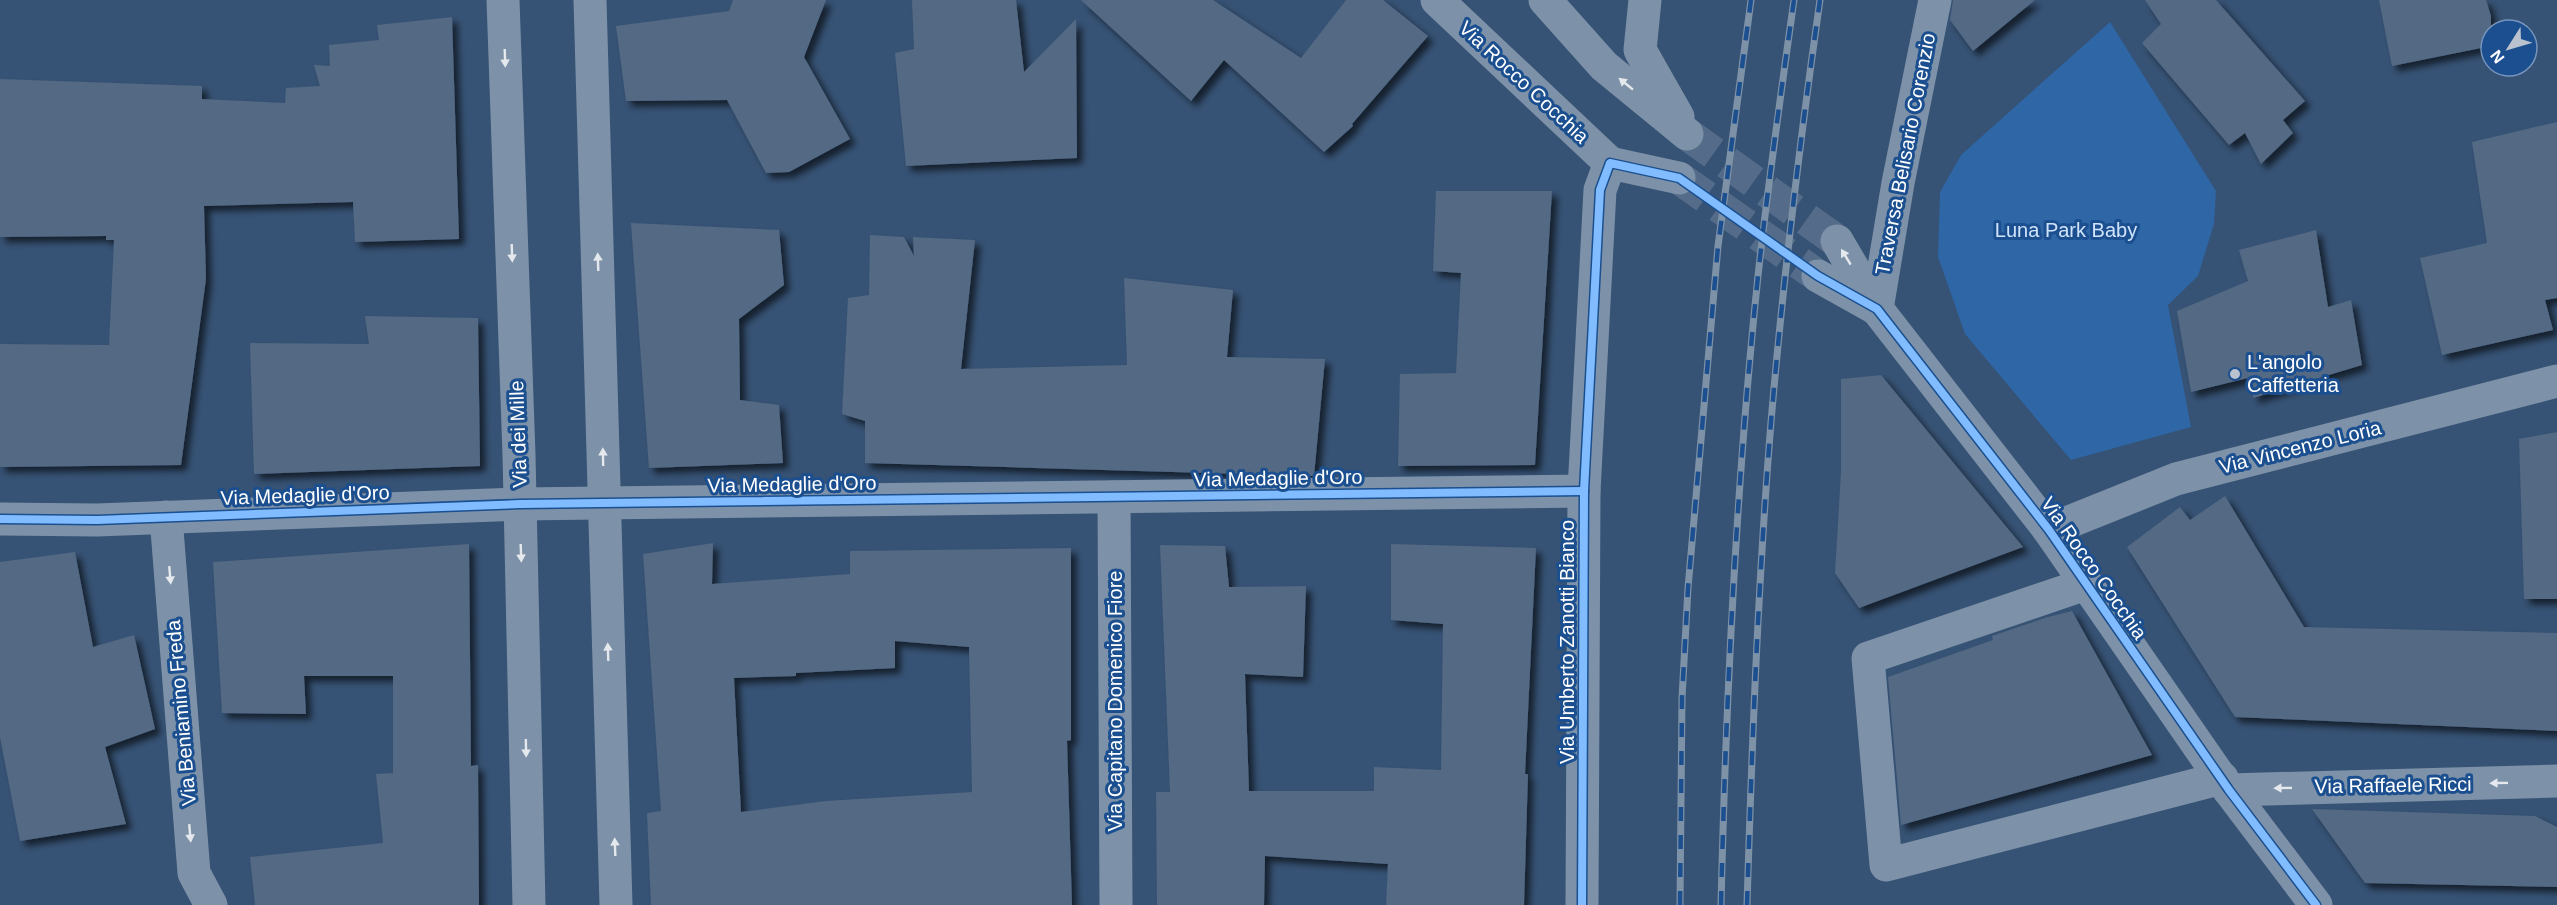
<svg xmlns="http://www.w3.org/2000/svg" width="2557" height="905" viewBox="0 0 2557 905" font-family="Helvetica,sans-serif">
	<defs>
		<filter id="shadow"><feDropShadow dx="5.5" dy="5.5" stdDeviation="3" flood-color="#0009"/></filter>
	</defs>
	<rect width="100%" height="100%" fill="#365274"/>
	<!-- green -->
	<path fill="#2f66a5" d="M 2110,22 L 2216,191 L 2214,224 L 2198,276 L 2168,305 L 2191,427 L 2071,460 L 1965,334 L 1938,257 L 1940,192 L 1961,155 Z"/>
	<!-- building -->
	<g fill="#526984" fill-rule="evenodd" filter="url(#shadow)">
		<path d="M 733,0 L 826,0 L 804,57 L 850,139 L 789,172 L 766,173 L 727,100 L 626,101 L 616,26 L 729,11 Z"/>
		<path d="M 912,0 L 1016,0 L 1024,72 L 1076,19 L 1077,158 L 906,166 L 895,53 L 914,49 Z"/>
		<path d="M 1081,0 L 1213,0 L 1301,58 L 1346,0 L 1383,0 L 1428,36 L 1352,124 L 1353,126 L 1324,152 L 1224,60 L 1191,101 Z"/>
		<path d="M 1953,0 L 2035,0 L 1973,51 L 1950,20 Z"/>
		<path d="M 2145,0 L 2216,0 L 2305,101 L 2283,120 L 2293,133 L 2261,164 L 2245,133 L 2229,145 L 2142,43 L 2161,24 Z"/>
		<path d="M 2379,0 L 2486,0 L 2491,16 L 2491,46 L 2392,66 Z"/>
		<path d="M 452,17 L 459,239 L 355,242 L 353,202 L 204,206 L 206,279 L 181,465 L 0,467 L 0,344 L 109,345 L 114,240 L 106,240 L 106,236 L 0,237 L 0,79 L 202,86 L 202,99 L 285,103 L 286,88 L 320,86 L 314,65 L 330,66 L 329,45 L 379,40 L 377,25 Z"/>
		<path d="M 2557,122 L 2557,298 L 2545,300 L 2553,330 L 2442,355 L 2420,258 L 2487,243 L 2472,142 Z"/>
		<path d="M 1436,191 L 1552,191 L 1535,465 L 1398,466 L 1400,374 L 1456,373 L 1461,273 L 1433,271 Z"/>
		<path d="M 631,223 L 779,230 L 784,285 L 739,319 L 740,400 L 779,405 L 783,463 L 649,468 Z"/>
		<path d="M 2316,230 L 2328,307 L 2351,300 L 2362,365 L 2253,398 L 2252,377 L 2191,392 L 2177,311 L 2248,281 L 2239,250 Z"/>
		<path d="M 870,235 L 904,237 L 914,256 L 913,237 L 975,240 L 961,369 L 1127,365 L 1124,278 L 1233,290 L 1227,357 L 1325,359 L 1314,476 L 865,463 L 865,421 L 842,414 L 848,298 L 869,295 Z"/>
		<path d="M 365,316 L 478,318 L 480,466 L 254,474 L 250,343 L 369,344 Z"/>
		<path d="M 1881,375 L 2023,547 L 1859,608 L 1835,573 L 1841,472 L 1841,379 Z"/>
		<path d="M 2557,432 L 2557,599 L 2524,599 L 2519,439 Z"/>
		<path d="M 2225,496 L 2304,627 L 2557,633 L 2557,731 L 2235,717 L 2127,547 L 2180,507 L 2190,520 Z"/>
		<path d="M 713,543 L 712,584 L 850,574 L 850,551 L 1071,548 L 1071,740 L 1067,741 L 1072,905 L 651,905 L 647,813 L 661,811 L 643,554 ZM 895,641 L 969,647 L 972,792 L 826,801 L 741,812 L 734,678 L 796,676 L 796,673 L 895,668 Z"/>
		<path d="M 469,544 L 471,766 L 478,765 L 479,905 L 255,905 L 250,857 L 383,843 L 376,774 L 393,773 L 393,676 L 304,676 L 306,714 L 222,713 L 213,562 Z"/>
		<path d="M 1391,544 L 1536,548 L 1525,774 L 1528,774 L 1524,905 L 1386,905 L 1388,864 L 1265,856 L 1264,905 L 1157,905 L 1156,792 L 1170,792 L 1160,545 L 1225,546 L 1229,587 L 1306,586 L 1303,677 L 1245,674 L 1249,791 L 1374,791 L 1374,767 L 1441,770 L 1443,624 L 1391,620 Z"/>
		<path d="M 75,552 L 93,647 L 134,635 L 155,729 L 105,747 L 126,824 L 20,841 L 0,737 L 0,562 Z"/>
		<path d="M 2072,611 L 2152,755 L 1901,825 L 1888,677 L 1993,640 L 1992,636 L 2048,617 Z"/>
		<path d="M 2312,809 L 2535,816 L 2557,827 L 2557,887 L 2365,883 Z"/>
	</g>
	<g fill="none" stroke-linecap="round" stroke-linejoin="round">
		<!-- minor-tunnel -->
		<g stroke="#546c89" stroke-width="33" stroke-dasharray="33 16" stroke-linecap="butt">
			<path d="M 1687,134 L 1837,241"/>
			<path d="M 1679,178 L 1818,276"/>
		</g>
		<!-- minor -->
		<g stroke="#7d92a8" stroke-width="33">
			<path d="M 503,0 L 519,455 L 529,905"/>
			<path d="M 590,0 L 616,905"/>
			<path d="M 1437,0 L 1610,163"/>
			<path d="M 1545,0 L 1604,66 L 1687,134"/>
			<path d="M 1645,0 L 1640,50 L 1678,117"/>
			<path d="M 1837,241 L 1876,307"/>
			<path d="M 1818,276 L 1877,309 L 2049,530 L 2229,790 L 2316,905"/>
			<path d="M 1877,309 L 1898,183 L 1935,0"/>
			<path d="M 1114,497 L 1116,905"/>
			<path d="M 166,517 L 194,873 L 211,905"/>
			<path d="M 0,519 L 97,520 L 520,504 L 1584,491"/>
			<path d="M 2049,530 L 2176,479 L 2557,381"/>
			<path d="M 2086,584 L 1868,658 L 1886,865 L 2222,778"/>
			<path d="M 2229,790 L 2557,781"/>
			<path d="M 1582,905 L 1584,491 L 1600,190 L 1610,163 L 1679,178"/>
		</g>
		<defs>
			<g id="rail">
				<path d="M 1680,905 L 1682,698 L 1688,588 L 1718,246 L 1751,0"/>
				<path d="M 1721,905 C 1726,695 1736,485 1758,276 C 1768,184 1781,92 1794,0"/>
				<path d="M 1747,905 C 1752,744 1758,583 1771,422 C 1783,281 1800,140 1820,0"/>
			</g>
		</defs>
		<!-- rail casing -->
		<use href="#rail" stroke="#7e92a7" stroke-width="7"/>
		<!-- rail -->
		<use href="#rail" stroke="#1b4f8f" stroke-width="4.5" stroke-dasharray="14" stroke-linecap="butt"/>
		<defs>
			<g id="cycleway">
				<path d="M 0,519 L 97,520 L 520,504 L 1584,491"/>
				<path d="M 1582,905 L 1584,491 L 1600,190 L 1610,163 L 1679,178 L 1818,276 L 1877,309 L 2049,530 L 2229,790 L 2316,905"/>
			</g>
		</defs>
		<!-- cycleway casing -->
		<use href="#cycleway" stroke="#1b4f8f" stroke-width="11"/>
		<!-- cycleway -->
		<use href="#cycleway" stroke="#80bcff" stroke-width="8"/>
	</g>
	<!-- one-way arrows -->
	<defs><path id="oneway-solid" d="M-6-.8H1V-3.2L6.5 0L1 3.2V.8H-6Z" transform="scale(1.5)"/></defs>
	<g fill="#e5e9ee">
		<use href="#oneway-solid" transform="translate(505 58) rotate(88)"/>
		<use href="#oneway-solid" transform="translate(1626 84) rotate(-141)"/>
		<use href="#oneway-solid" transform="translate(512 253) rotate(88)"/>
		<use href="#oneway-solid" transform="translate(1846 257) rotate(-121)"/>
		<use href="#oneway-solid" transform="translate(598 262) rotate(-92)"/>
		<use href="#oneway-solid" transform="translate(603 457) rotate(-91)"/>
		<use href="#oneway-solid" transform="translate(521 553) rotate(88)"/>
		<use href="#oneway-solid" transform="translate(170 575) rotate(85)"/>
		<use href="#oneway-solid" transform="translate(608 652) rotate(-92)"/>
		<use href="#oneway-solid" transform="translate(526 748) rotate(89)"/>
		<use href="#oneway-solid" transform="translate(2499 783) rotate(179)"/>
		<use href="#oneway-solid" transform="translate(2283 788) rotate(179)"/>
		<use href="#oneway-solid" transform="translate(190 833) rotate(85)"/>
		<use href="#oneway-solid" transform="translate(615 847) rotate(-92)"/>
	</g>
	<!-- markers -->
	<circle fill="#b9c2ce" stroke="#1b4f8f" stroke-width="2" cx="2235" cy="374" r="6"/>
	<g text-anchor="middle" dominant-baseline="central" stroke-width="6" stroke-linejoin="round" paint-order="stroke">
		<!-- street labels -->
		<g font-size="20" fill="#fff" stroke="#1b4f8f">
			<text transform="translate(1524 82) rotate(43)">Via Rocco Cocchia</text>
			<text transform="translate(1905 154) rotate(-79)">Traversa Belisario Corenzio</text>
			<text transform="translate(518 434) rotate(-92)">Via dei Mille</text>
			<text transform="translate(2300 447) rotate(-14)">Via Vincenzo Loria</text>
			<text transform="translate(1278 478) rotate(-1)">Via Medaglie d'Oro</text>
			<text transform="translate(792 484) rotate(-1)">Via Medaglie d'Oro</text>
			<text transform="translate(305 495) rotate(-2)">Via Medaglie d'Oro</text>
			<text transform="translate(2094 568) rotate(55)">Via Rocco Cocchia</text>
			<text transform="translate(1567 642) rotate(-90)">Via Umberto Zanotti Bianco</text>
			<text transform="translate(1115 701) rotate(-90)">Via Capitano Domenico Fiore</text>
			<text transform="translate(181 713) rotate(-95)">Via Beniamino Freda</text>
			<text transform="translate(2393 785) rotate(-1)">Via Raffaele Ricci</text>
		</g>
		<!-- park labels -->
		<g font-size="20" fill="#cfe3fa" stroke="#1b4f8f">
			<text x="2066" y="230">Luna Park Baby</text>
		</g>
		<!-- poi labels -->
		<g font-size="20" fill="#fff" stroke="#1b4f8f" text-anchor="start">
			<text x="2247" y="362">L'angolo<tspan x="2247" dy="23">Caffetteria</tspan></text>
		</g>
	</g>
	<!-- north arrow -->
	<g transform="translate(2509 48) rotate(233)"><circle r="28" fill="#1b4f8f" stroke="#7695bc" stroke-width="1.5"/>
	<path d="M0-4.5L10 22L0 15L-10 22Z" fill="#b9c2ce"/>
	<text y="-9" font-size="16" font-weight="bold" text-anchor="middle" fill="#ffffff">N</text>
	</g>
</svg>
